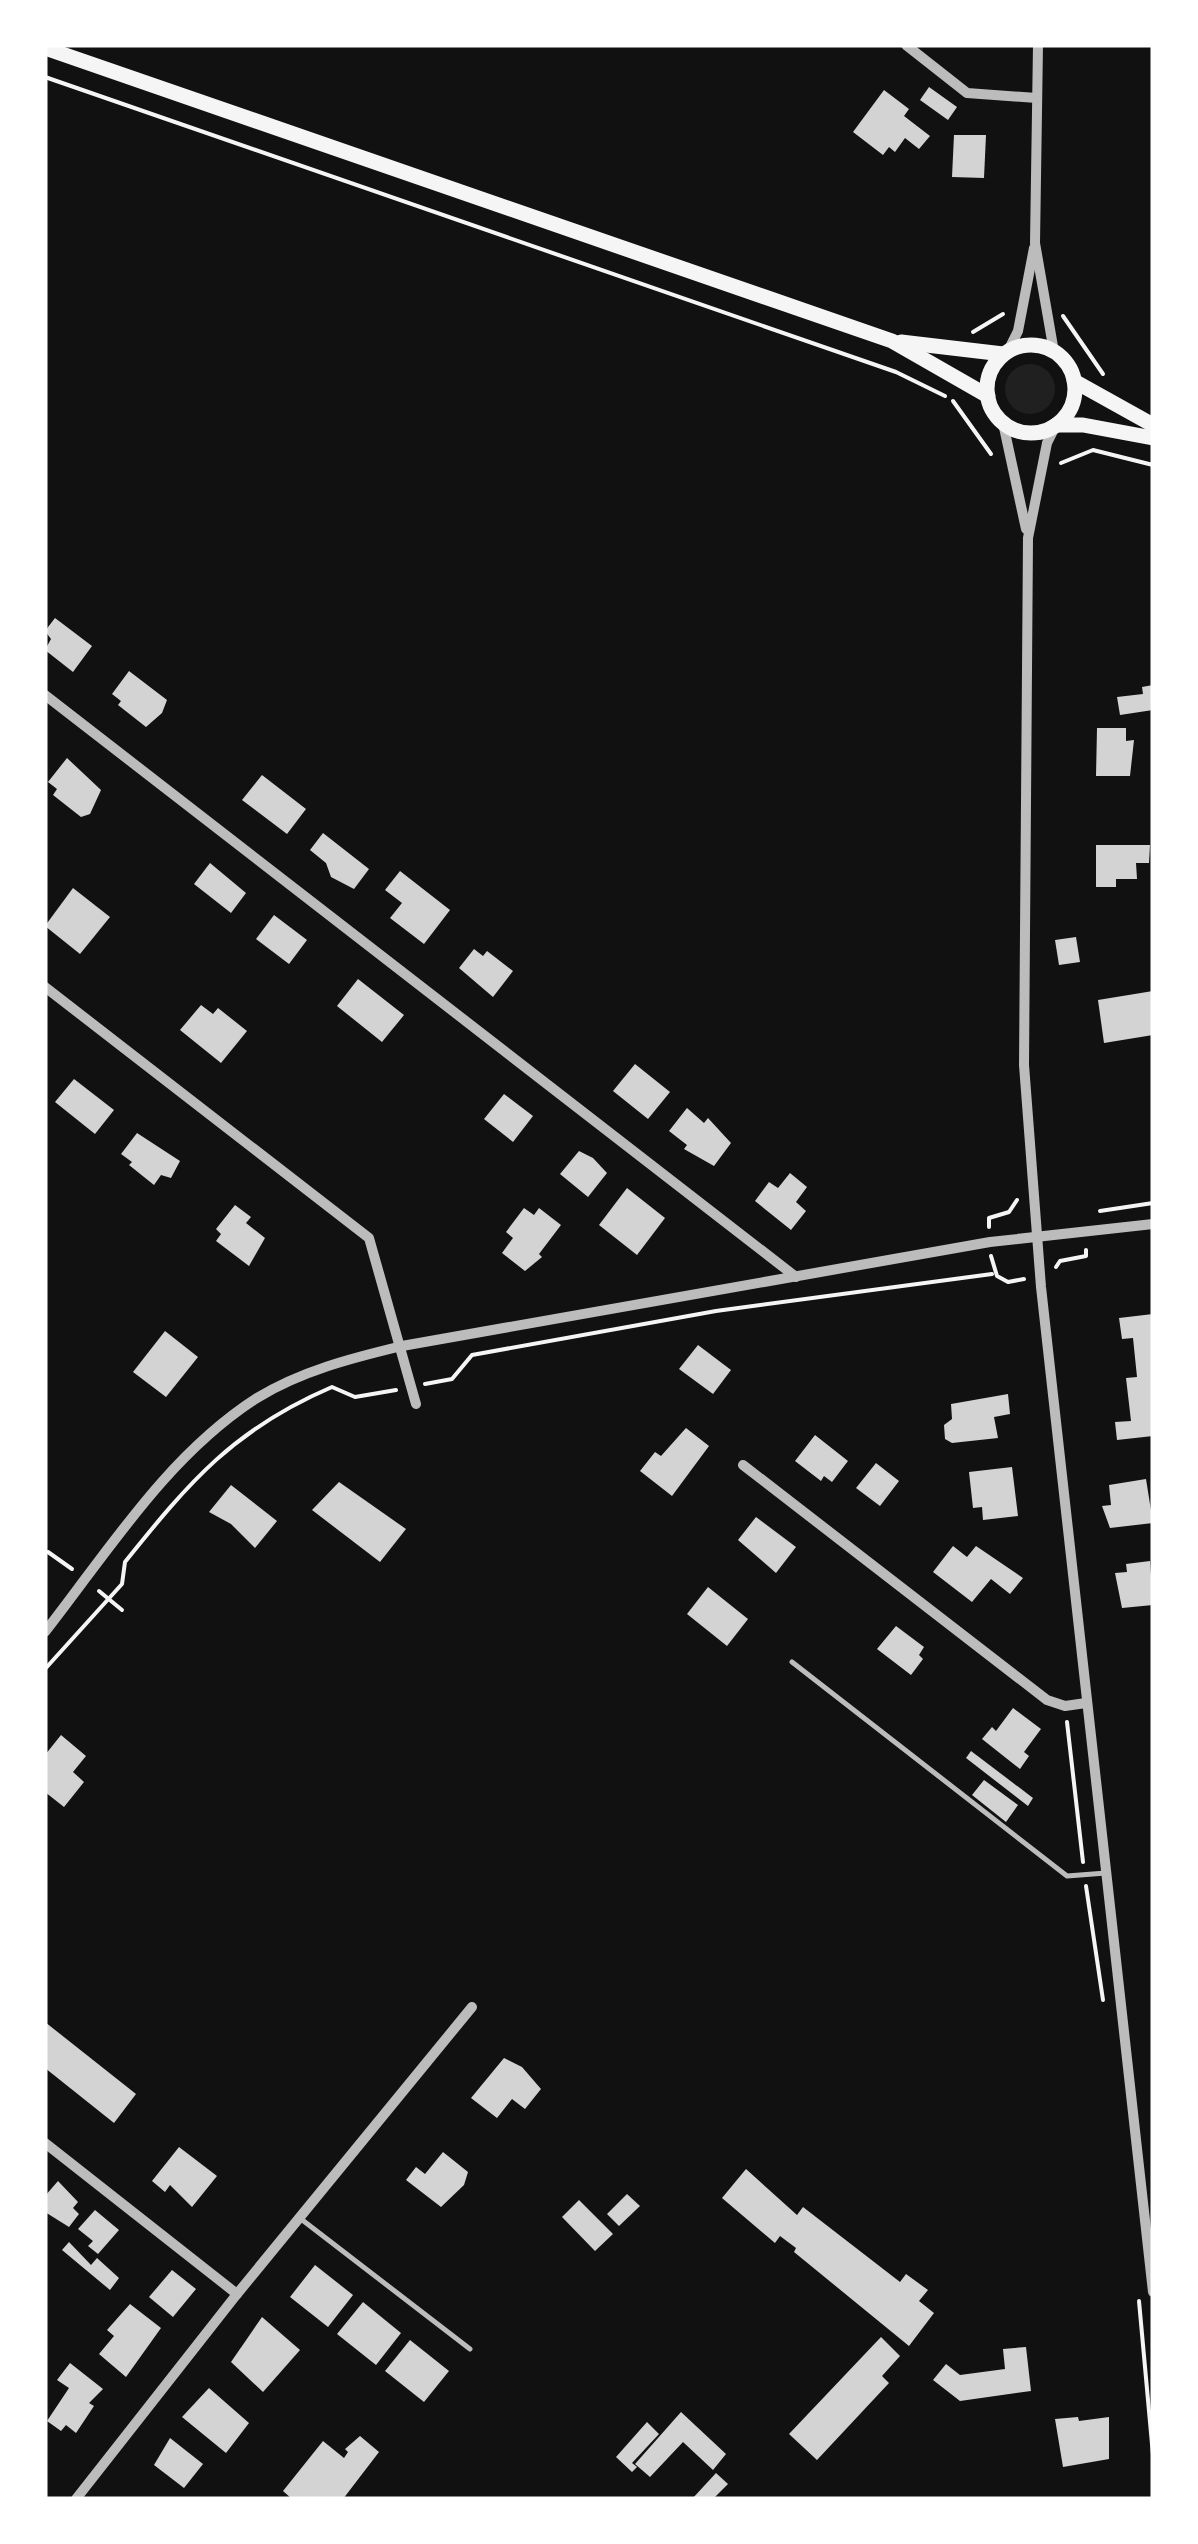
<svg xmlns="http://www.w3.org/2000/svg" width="1198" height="2544" viewBox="0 0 1198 2544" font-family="Montserrat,sans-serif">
	<rect width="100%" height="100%" fill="#111"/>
	<!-- green -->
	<circle fill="#202020" cx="1030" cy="389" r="25"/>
	<!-- building -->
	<g fill="#d3d3d3">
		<path d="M 929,87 L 957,107 L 948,120 L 920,100 Z"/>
		<path d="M 884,90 L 909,109 L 904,116 L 930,136 L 919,149 L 905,138 L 895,152 L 889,147 L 883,155 L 853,132 Z"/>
		<path d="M 954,135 L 986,135 L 984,178 L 952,177 Z"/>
		<path d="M 55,618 L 92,646 L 73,672 L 45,650 L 51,639 L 45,631 Z"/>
		<path d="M 129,671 L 167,700 L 162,713 L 146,727 L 118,705 L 121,701 L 112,694 Z"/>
		<path d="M 1153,685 L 1153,710 L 1120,715 L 1117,697 L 1143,694 L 1142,687 Z"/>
		<path d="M 1097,728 L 1126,728 L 1126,741 L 1134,740 L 1130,776 L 1096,776 Z"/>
		<path d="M 67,758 L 101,790 L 90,814 L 81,817 L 53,795 L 57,789 L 48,782 Z"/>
		<path d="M 262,775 L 306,809 L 287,834 L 242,800 Z"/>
		<path d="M 323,833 L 369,869 L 354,889 L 331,877 L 326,863 L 310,850 Z"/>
		<path d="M 1096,845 L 1150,845 L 1149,863 L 1136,863 L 1137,879 L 1116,879 L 1116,887 L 1096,887 Z"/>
		<path d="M 210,863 L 246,893 L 231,913 L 194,884 Z"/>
		<path d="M 400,871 L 450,910 L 424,944 L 390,918 L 402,903 L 385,890 Z"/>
		<path d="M 73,888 L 110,917 L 80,954 L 45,926 Z"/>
		<path d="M 274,915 L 307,940 L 289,964 L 256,939 Z"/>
		<path d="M 1076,937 L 1080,962 L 1059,965 L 1055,940 Z"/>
		<path d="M 474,949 L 483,956 L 487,951 L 513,971 L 493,997 L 459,968 Z"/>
		<path d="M 358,979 L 404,1015 L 382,1042 L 337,1006 Z"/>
		<path d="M 1153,991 L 1153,1035 L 1104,1043 L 1098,1000 Z"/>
		<path d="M 201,1005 L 213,1014 L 218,1008 L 247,1031 L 221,1063 L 180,1030 Z"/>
		<path d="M 635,1064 L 670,1092 L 648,1119 L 613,1091 Z"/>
		<path d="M 74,1079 L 114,1110 L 95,1134 L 55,1102 Z"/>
		<path d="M 504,1094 L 533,1116 L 513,1142 L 484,1119 Z"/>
		<path d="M 687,1108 L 704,1123 L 708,1118 L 731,1143 L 714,1166 L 684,1149 L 687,1145 L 669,1131 Z"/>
		<path d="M 137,1133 L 180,1161 L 171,1178 L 161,1175 L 154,1185 L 129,1165 L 132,1162 L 121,1154 Z"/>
		<path d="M 579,1151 L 593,1158 L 607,1173 L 588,1197 L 560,1174 Z"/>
		<path d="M 790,1173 L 807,1187 L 796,1202 L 806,1211 L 791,1230 L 755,1201 L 769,1182 L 778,1188 Z"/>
		<path d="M 627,1188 L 665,1218 L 637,1255 L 599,1225 Z"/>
		<path d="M 235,1205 L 251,1217 L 246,1223 L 265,1238 L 249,1266 L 216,1241 L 221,1234 L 216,1229 Z"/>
		<path d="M 524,1208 L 534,1215 L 539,1208 L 561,1225 L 539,1254 L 542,1257 L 525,1271 L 502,1253 L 513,1238 L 506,1232 Z"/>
		<path d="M 1153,1314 L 1153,1436 L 1117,1440 L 1115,1422 L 1131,1421 L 1126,1378 L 1137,1377 L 1133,1338 L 1122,1339 L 1119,1318 Z"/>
		<path d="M 165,1331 L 198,1357 L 166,1397 L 133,1372 Z"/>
		<path d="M 698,1345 L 731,1370 L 713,1394 L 679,1369 Z"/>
		<path d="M 1008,1394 L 1010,1414 L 994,1417 L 998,1438 L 952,1443 L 945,1439 L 944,1425 L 952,1419 L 951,1404 Z"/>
		<path d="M 686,1428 L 709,1446 L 672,1496 L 640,1471 L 655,1452 L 661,1456 Z"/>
		<path d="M 815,1435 L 848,1461 L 832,1482 L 824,1476 L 821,1481 L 795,1461 Z"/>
		<path d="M 876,1463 L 899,1481 L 880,1506 L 856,1488 Z"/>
		<path d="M 1012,1467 L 1018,1516 L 983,1520 L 982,1507 L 973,1508 L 969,1472 Z"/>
		<path d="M 1146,1479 L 1153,1523 L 1110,1528 L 1102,1506 L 1111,1505 L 1109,1485 Z"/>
		<path d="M 339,1482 L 406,1529 L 380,1562 L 312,1510 Z"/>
		<path d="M 231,1485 L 277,1521 L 255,1548 L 231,1524 L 209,1512 Z"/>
		<path d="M 756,1517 L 796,1547 L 776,1573 L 738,1540 Z"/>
		<path d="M 953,1546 L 967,1557 L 976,1546 L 1023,1578 L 1010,1594 L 991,1579 L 972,1602 L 933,1572 Z"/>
		<path d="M 1150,1561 L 1153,1605 L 1122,1608 L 1115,1573 L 1127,1572 L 1126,1564 Z"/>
		<path d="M 708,1587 L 748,1619 L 727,1646 L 687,1614 Z"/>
		<path d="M 896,1626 L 924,1647 L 919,1655 L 923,1659 L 911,1675 L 877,1649 Z"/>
		<path d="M 1013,1708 L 1041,1729 L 1024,1752 L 1029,1756 L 1020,1769 L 982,1739 L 992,1727 L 996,1731 Z"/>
		<path d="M 61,1735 L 86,1756 L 73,1772 L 84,1782 L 64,1807 L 45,1792 L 45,1755 Z"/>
		<path d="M 971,1751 L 1033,1798 L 1028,1806 L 966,1758 Z"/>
		<path d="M 984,1780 L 1018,1805 L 1006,1822 L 972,1795 Z"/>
		<path d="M 45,2022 L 136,2094 L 114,2123 L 45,2068 Z"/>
		<path d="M 504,2058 L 522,2067 L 541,2089 L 525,2109 L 512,2099 L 497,2118 L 471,2098 Z"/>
		<path d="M 179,2147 L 217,2176 L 192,2207 L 170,2185 L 165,2192 L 152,2181 Z"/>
		<path d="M 443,2152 L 468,2172 L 464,2185 L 441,2207 L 406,2180 L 416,2167 L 425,2174 Z"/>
		<path d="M 746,2169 L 797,2215 L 803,2207 L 900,2282 L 906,2274 L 928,2290 L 919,2301 L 934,2313 L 909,2346 L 794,2252 L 796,2248 L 780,2236 L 775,2243 L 722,2198 Z"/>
		<path d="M 58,2181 L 78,2202 L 73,2208 L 79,2214 L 69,2227 L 45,2212 L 45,2196 Z"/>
		<path d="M 627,2194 L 640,2206 L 619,2226 L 607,2214 Z"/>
		<path d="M 579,2200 L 613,2234 L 595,2251 L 562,2217 Z"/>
		<path d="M 95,2210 L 119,2230 L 98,2254 L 88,2246 L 93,2241 L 78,2229 Z"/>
		<path d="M 69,2242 L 91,2265 L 97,2258 L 119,2278 L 110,2290 L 62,2250 Z"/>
		<path d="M 315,2265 L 353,2295 L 328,2327 L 290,2297 Z"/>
		<path d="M 172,2270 L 196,2289 L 173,2317 L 149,2297 Z"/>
		<path d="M 363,2302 L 401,2333 L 376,2365 L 337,2334 Z"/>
		<path d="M 130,2304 L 161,2328 L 126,2377 L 99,2354 L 114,2336 L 107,2330 Z"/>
		<path d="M 262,2317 L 300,2350 L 263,2392 L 231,2362 Z"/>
		<path d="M 881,2337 L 900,2356 L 882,2376 L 889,2383 L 817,2460 L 789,2434 Z"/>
		<path d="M 410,2340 L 449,2371 L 424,2402 L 385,2371 Z"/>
		<path d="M 1026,2347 L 1031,2391 L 960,2401 L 933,2380 L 946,2364 L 960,2375 L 1005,2369 L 1003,2349 Z"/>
		<path d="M 70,2363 L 103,2389 L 89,2403 L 94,2406 L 76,2433 L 66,2425 L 61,2431 L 47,2421 L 69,2388 L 57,2380 Z"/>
		<path d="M 209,2388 L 249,2423 L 226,2453 L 182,2417 Z"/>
		<path d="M 681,2412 L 726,2454 L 713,2470 L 683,2442 L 650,2477 L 635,2464 Z"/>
		<path d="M 1078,2417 L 1079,2421 L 1109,2417 L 1109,2459 L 1063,2467 L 1055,2419 Z"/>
		<path d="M 647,2422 L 659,2434 L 632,2463 L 637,2467 L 632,2472 L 616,2457 Z"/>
		<path d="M 360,2436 L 379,2452 L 343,2499 L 292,2499 L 283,2491 L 323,2441 L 344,2458 L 348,2452 L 345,2449 Z"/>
		<path d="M 170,2438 L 203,2464 L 184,2488 L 154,2465 Z"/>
		<path d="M 716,2473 L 728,2484 L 713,2499 L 692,2499 Z"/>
	</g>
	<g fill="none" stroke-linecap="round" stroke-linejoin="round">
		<!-- path -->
		<g stroke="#f5f5f5" stroke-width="4">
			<path d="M 45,77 L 896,372 L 945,396"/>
			<path d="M 1063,316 L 1103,374"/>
			<path d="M 973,332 L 1003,314"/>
			<path d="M 953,401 L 991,454"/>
			<path d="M 1061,463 L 1093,450 L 1153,465"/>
			<path d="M 1100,1211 L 1153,1203"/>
			<path d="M 989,1227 L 989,1218 L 1009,1212 L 1017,1200"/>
			<path d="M 991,1256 L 997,1276 L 1008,1282 L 1024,1279"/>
			<path d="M 1056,1267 L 1060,1261 L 1086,1256 L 1086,1250"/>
			<path d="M 425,1384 L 452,1379 L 472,1355 L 716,1311 L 992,1274"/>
			<path d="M 48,1552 L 72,1569"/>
			<path d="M 99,1591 L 122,1610"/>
			<path d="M 45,1669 L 122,1584 L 125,1562 C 190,1481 234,1429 332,1387 L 355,1397 L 396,1390"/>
			<path d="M 1067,1722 L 1083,1862"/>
			<path d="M 1086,1886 L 1103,2000"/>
			<path d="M 1139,2301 L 1153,2455"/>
		</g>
		<!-- service -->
		<g stroke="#bcbcbc" stroke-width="5">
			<path d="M 792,1662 L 1067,1876 L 1106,1873"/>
			<path d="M 301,2219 L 470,2349"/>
		</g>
		<!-- minor -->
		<g stroke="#bcbcbc" stroke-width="10">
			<path d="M 906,45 L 967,93 L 1037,98"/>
			<path d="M 1038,45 L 1035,243 L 1054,352"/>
			<path d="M 1008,351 L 1018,331 L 1034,248"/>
			<path d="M 1003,423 L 1026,529"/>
			<path d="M 1056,425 L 1047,443 L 1028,538 L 1024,1065 L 1041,1287 L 1153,2292"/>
			<path d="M 45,695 L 796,1277"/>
			<path d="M 45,987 L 369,1238 L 416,1404"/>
			<path d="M 743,1465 L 1047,1700 L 1065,1706 L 1086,1703"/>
			<path d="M 45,1632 C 109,1550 168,1455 257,1398 C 301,1371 352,1358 402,1346 L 990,1242 L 1153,1224"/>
			<path d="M 45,2143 L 237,2294 L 76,2499"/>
			<path d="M 237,2294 L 472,2007"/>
		</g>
		<!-- secondary -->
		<g stroke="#f5f5f5" stroke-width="15">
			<path d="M 45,48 L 892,341 L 988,396"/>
			<path d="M 901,342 L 1003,354"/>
			<circle cx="1031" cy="389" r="44"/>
			<path d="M 1074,381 L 1153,425"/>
			<path d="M 1056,425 L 1083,425 L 1153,438"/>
		</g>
	</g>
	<!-- border -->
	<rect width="1198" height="2544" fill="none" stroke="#ffffff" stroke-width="95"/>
</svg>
